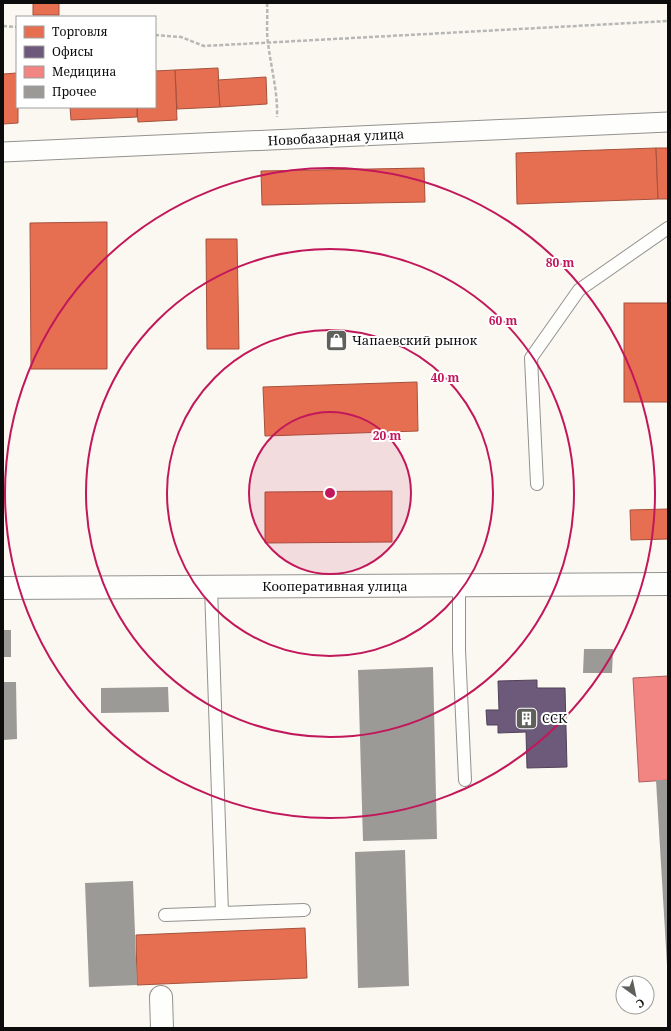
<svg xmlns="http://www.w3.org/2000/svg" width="671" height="1031" viewBox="0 0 671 1031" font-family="'Noto Serif',serif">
	<rect width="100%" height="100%" fill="#faf8f0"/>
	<!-- shops -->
	<g fill="#e76f51" stroke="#a5513c">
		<rect x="33" y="3" width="26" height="12"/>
		<path d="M 218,68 L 220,107 L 177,109 L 175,70 Z"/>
		<path d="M 175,70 L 177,120 L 138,122 L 137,107 L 155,107 L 155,71 Z"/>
		<path d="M 17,73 L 17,107 L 18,107 L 18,123 L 3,124 L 3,74 Z"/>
		<path d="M 266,77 L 267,104 L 220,107 L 218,80 Z"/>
		<path d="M 70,107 L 137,107 L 137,117 L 71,120 Z"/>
		<path d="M 656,148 L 658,199 L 517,204 L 516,153 Z"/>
		<path d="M 656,148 L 668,148 L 668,199 L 658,199 Z"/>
		<path d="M 424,168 L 425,202 L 262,205 L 261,171 Z"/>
		<path d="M 107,222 L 107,369 L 31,369 L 30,223 Z"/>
		<path d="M 206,239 L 237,239 L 239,349 L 207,349 Z"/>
		<rect x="624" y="303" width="44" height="99"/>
		<path d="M 417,382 L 418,431 L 265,436 L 263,387 Z"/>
		<path d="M 392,491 L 392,542 L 265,543 L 265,492 Z"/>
		<path d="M 668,509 L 668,539 L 631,540 L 630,510 Z"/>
		<path d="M 305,928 L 307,978 L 137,985 L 136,935 Z"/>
	</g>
	<!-- offices -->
	<path fill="#6d597a" stroke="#504259" d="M 537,680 L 537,688 L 565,688 L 567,767 L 527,768 L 526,732 L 498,733 L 498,725 L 487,725 L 486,710 L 499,710 L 498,681 Z"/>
	<!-- health -->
	<path fill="#f28482" stroke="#ad605f" d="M 668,676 L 668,780 L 639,782 L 633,678 Z"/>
	<!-- building -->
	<g fill="#9c9a96">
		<rect x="3" y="630" width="8" height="27"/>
		<path d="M 584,649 L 613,649 L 612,673 L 583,673 Z"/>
		<path d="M 433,667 L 437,839 L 363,841 L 358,670 Z"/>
		<path d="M 3,682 L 16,682 L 17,739 L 3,740 Z"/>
		<path d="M 168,687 L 169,712 L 101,713 L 101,688 Z"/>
		<path d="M 656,780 L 668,780 L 668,965 L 667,965 Z"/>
		<path d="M 405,850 L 409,986 L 358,988 L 355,852 Z"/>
		<path d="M 133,881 L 137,985 L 89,987 L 85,883 Z"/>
	</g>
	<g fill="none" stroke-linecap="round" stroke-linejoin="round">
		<defs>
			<g id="service">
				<path d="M 537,484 L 531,358 L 579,290 L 668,228"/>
				<path d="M 459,585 L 459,650 L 465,780"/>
				<path d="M 211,587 L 222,913 L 304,910"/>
				<path d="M 165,915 L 222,913"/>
			</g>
			<path id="pedestrian" d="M 3,152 L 668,122"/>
			<g id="minor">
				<path d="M 3,588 L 668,584"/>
				<path d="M 161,997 L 162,1028"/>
			</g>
		</defs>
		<!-- service casing -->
		<use href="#service" stroke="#93928f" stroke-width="14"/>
		<!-- pedestrian casing -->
		<use href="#pedestrian" stroke="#93928f" stroke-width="21"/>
		<!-- minor casing -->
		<use href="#minor" stroke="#93928f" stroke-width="24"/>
		<!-- path -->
		<g stroke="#b7b7b5" stroke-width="2.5" stroke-dasharray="4 2" stroke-linecap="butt">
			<path d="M 267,3 C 268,16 266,30 268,43 C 271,68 278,92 277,117"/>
			<path d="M 3,26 L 17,27"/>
			<path d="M 155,35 L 181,37 L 204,46 L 668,21"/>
		</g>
		<!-- service -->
		<use href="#service" stroke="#fefefd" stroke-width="12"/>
		<!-- pedestrian -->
		<use href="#pedestrian" stroke="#fefefd" stroke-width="19"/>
		<!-- minor -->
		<use href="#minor" stroke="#fefefd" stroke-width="22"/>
	</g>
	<!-- distance rings -->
	<circle cx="330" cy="493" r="81" fill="#c2185b" fill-opacity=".12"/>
	<g fill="none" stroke="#c2185b" stroke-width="2">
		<circle cx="330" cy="493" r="81"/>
		<circle cx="330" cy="493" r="163"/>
		<circle cx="330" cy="493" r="244"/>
		<circle cx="330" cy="493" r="325"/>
	</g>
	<!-- icons -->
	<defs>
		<symbol id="shop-square" viewBox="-11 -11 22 22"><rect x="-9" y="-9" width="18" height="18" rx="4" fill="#5f5f5c" stroke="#fff"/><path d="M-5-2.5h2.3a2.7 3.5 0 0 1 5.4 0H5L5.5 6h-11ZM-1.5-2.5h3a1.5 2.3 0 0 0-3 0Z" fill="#fff"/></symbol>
		<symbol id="building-square" viewBox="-11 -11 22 22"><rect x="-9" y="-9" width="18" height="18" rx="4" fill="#5f5f5c" stroke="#fff"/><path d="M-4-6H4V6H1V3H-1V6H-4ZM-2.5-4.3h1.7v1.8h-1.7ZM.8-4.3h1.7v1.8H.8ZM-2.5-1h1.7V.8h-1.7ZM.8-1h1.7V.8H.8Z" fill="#fff"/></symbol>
	</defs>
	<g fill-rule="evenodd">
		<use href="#shop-square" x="324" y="328" width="25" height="25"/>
		<use href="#building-square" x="514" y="706" width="25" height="25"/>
	</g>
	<g text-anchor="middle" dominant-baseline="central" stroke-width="4" stroke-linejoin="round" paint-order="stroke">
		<!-- street labels -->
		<g font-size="13" fill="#0c0c0c" stroke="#fff">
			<text transform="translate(336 137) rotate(-3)">Новобазарная улица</text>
			<text x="335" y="586">Кооперативная улица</text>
		</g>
		<!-- poi labels -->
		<g font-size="13" fill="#0c0c0c" stroke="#fff" text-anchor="start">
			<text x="352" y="340">Чапаевский рынок</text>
			<text x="542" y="718">ССК</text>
		</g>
	</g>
	<circle cx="330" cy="493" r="6" fill="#c2185b" stroke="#fff" stroke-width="2"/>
	<g font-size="12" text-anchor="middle" font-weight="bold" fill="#c2185b" stroke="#fff" stroke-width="4" stroke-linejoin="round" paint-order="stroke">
		<text x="560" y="267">80 m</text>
		<text x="503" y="325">60 m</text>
		<text x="445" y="382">40 m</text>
		<text x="387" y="440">20 m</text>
	</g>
	<!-- border -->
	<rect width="671" height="1031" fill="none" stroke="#0c0c0c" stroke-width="8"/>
	<!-- legend -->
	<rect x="16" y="16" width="140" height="92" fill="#ffffff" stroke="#9e9e9e"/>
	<rect x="24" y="26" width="20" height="12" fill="#e76f51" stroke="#9e9e9e"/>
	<text x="52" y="36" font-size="12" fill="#0c0c0c">Торговля</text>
	<rect x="24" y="46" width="20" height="12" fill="#6d597a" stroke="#9e9e9e"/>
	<text x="52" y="56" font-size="12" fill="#0c0c0c">Офисы</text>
	<rect x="24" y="66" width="20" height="12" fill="#f28482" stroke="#9e9e9e"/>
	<text x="52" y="76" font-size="12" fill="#0c0c0c">Медицина</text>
	<rect x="24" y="86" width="20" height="12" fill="#9c9a96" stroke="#9e9e9e"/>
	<text x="52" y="96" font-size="12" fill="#0c0c0c">Прочее</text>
	<!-- north arrow -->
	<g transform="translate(635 995) rotate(147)"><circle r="19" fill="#ffffff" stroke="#9e9e9e"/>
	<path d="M0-3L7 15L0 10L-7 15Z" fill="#5f5f5c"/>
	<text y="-6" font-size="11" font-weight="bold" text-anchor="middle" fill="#0c0c0c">С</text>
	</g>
</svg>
